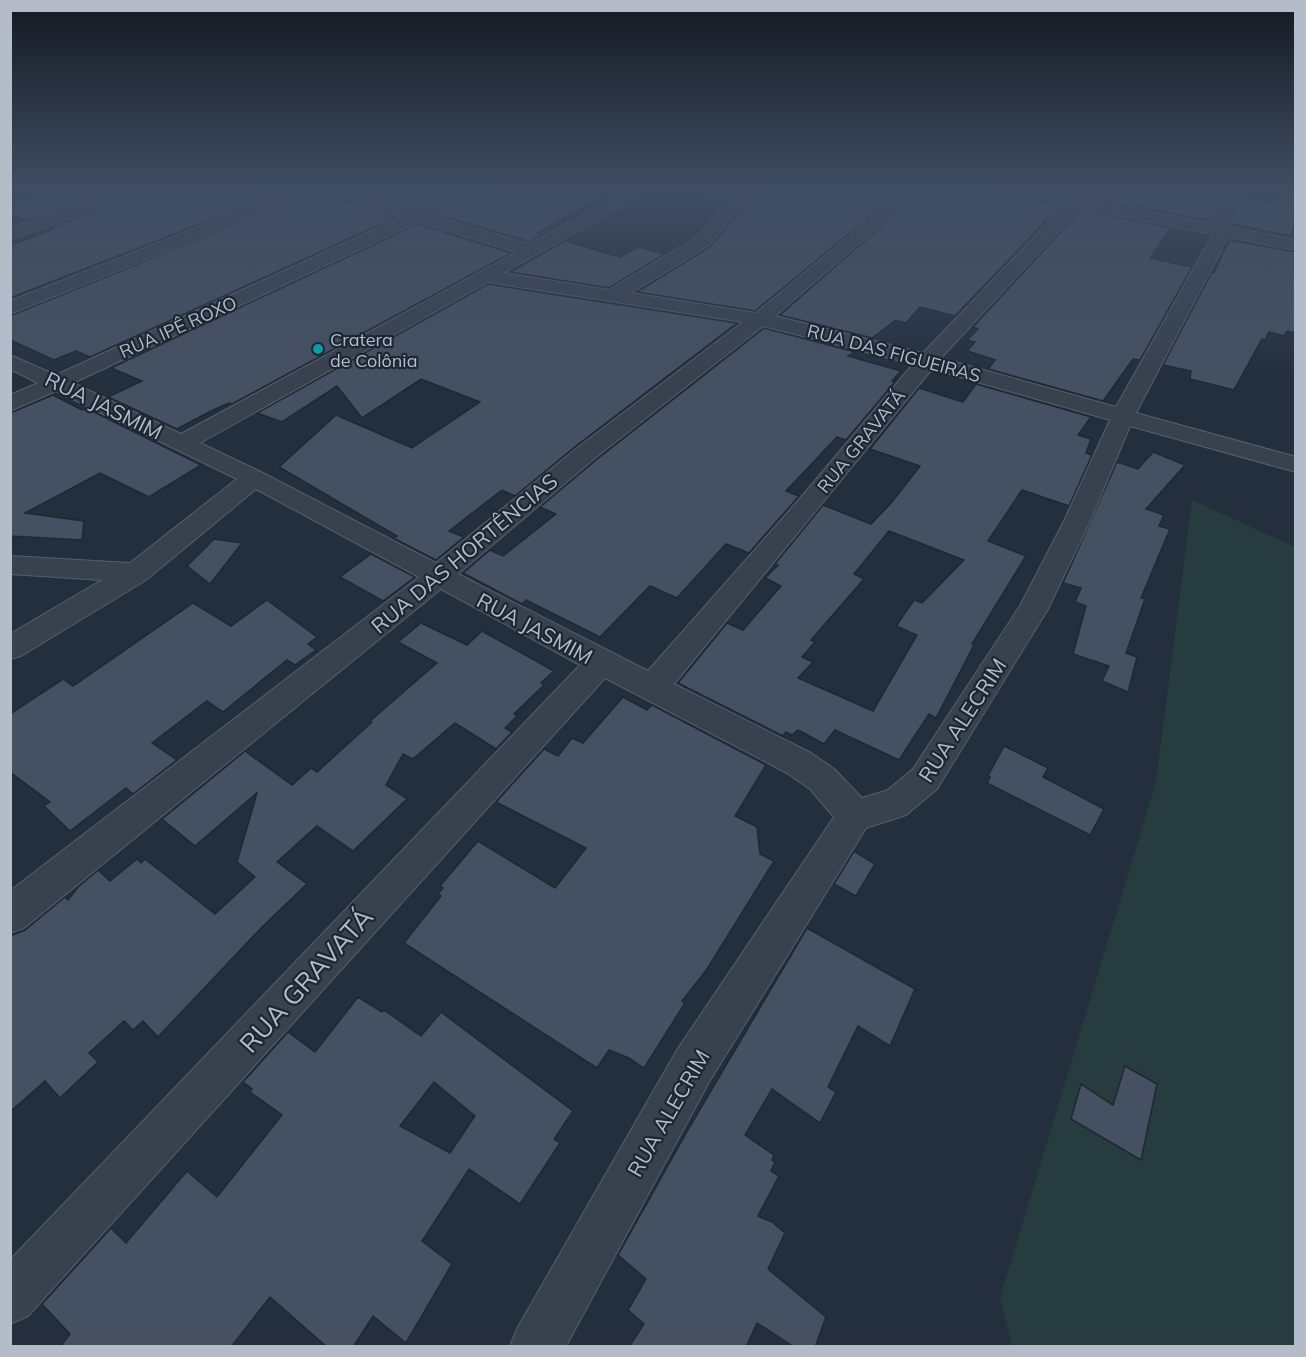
<svg xmlns="http://www.w3.org/2000/svg" width="1306" height="1357" viewBox="0 0 1306 1357" font-family="Mulish,sans-serif">
	<rect width="100%" height="100%" fill="#242f3e"/>
	<!-- green -->
	<path fill="#263c3f" d="M 1192,500 L 1295,547 L 1295,1346 L 1012,1346 L 1000,1298 L 1156,782 Z"/>
	<!-- building -->
	<g fill="#455162" stroke="#1f2835" stroke-width="1.5" fill-rule="evenodd">
		<path d="M 59,189 L 122,189 L 28,220 L 10,214 L 10,205 Z"/>
		<path d="M 152,189 L 290,189 L 10,298 L 10,245 L 54,229 L 51,227 L 148,194 Z"/>
		<path d="M 347,189 L 459,189 L 416,209 Z"/>
		<path d="M 485,189 L 618,189 L 537,233 L 542,235 L 530,242 L 438,215 L 482,194 Z"/>
		<path d="M 771,189 L 903,189 L 755,311 L 637,292 L 710,247 L 732,221 Z"/>
		<path d="M 924,189 L 997,189 L 999,193 L 1006,196 L 1060,206 L 955,316 L 920,307 L 906,323 L 896,320 L 872,338 L 780,315 Z"/>
		<path d="M 1038,189 L 1205,189 L 1223,192 L 1208,220 Z"/>
		<path d="M 1282,189 L 1296,189 L 1296,220 L 1290,236 L 1228,223 L 1240,196 L 1275,201 Z"/>
		<path d="M 317,191 L 319,194 L 396,217 L 90,357 L 76,351 L 54,360 L 10,340 L 10,316 Z"/>
		<path d="M 1081,210 L 1171,228 L 1150,258 L 1192,267 L 1140,360 L 1133,359 L 1103,401 L 988,369 L 995,360 L 967,351 L 975,342 L 967,340 L 978,329 L 973,327 Z"/>
		<path d="M 418,224 L 511,253 L 232,404 L 229,403 L 211,411 L 177,429 L 108,397 L 142,381 L 111,368 Z"/>
		<path d="M 1229,240 L 1296,252 L 1296,333 L 1287,331 L 1284,336 L 1269,332 L 1265,340 L 1262,339 L 1234,390 L 1190,379 L 1191,371 L 1163,365 L 1212,272 L 1214,273 Z"/>
		<path d="M 565,241 L 620,257 L 638,247 L 665,254 L 609,288 L 510,272 Z"/>
		<path d="M 488,284 L 737,323 L 576,446 L 515,496 L 502,490 L 449,531 L 464,537 L 436,560 L 393,538 L 397,536 L 279,467 L 336,415 L 412,448 L 480,402 L 421,379 L 362,418 L 337,386 L 282,422 L 257,413 Z"/>
		<path d="M 764,328 L 855,352 L 848,356 L 901,371 L 892,381 L 895,382 L 846,440 L 837,437 L 786,491 L 799,496 L 749,553 L 726,544 L 677,598 L 650,586 L 600,637 L 526,600 L 522,604 L 465,574 L 463,573 L 490,550 L 503,556 L 556,514 L 540,507 L 596,460 Z"/>
		<path d="M 976,384 L 1091,417 L 1078,435 L 1091,439 L 1086,453 L 1092,455 L 1069,506 L 1022,490 L 988,541 L 1026,556 L 972,644 L 974,645 L 936,718 L 929,714 L 899,760 L 835,730 L 824,744 L 798,730 L 792,735 L 786,732 L 783,736 L 678,683 L 727,623 L 743,630 L 781,586 L 765,578 L 778,565 L 775,564 L 823,505 L 871,524 L 892,502 L 920,466 L 870,449 L 919,388 L 963,402 ZM 889,531 L 964,560 L 922,603 L 914,600 L 896,626 L 917,635 L 873,711 L 798,678 L 813,662 L 802,657 L 815,642 L 811,640 L 864,579 L 854,574 Z"/>
		<path d="M 53,395 L 82,410 L 86,408 L 201,465 L 149,497 L 100,473 L 25,513 L 84,521 L 82,540 L 10,536 L 10,413 Z"/>
		<path d="M 1153,452 L 1185,465 L 1146,509 L 1164,515 L 1159,526 L 1170,529 L 1141,598 L 1145,599 L 1126,653 L 1137,657 L 1128,692 L 1102,681 L 1109,666 L 1073,654 L 1086,606 L 1075,602 L 1081,588 L 1063,583 L 1117,462 L 1138,469 Z"/>
		<path d="M 214,539 L 242,543 L 210,584 L 187,566 Z"/>
		<path d="M 371,554 L 415,577 L 383,601 L 340,577 Z"/>
		<path d="M 267,600 L 317,637 L 308,644 L 316,650 L 295,665 L 287,660 L 223,712 L 207,701 L 152,743 L 177,760 L 133,794 L 126,788 L 70,831 L 44,806 L 50,802 L 10,772 L 10,714 L 63,679 L 73,686 L 193,603 L 231,626 Z"/>
		<path d="M 421,623 L 467,645 L 482,631 L 554,671 L 541,683 L 544,685 L 514,714 L 517,716 L 505,728 L 512,732 L 496,749 L 455,723 L 413,759 L 403,754 L 386,785 L 407,799 L 353,851 L 317,826 L 277,862 L 307,884 L 263,926 L 158,1037 L 143,1021 L 133,1030 L 124,1021 L 89,1053 L 98,1062 L 60,1098 L 45,1081 L 10,1112 L 10,936 L 25,930 L 65,897 L 68,900 L 78,887 L 98,870 L 110,881 L 137,859 L 141,863 L 145,859 L 215,914 L 255,877 L 237,862 L 257,793 L 195,846 L 162,819 L 245,751 L 292,785 L 311,768 L 317,772 L 372,722 L 370,721 L 437,663 L 398,642 Z"/>
		<path d="M 623,697 L 647,710 L 652,705 L 766,765 L 735,816 L 757,827 L 760,854 L 774,861 L 707,969 L 682,1001 L 685,1003 L 644,1068 L 629,1058 L 609,1050 L 597,1068 L 404,943 L 441,896 L 438,894 L 443,888 L 440,886 L 478,841 L 555,888 L 586,848 L 496,802 L 544,749 L 558,756 L 572,738 L 583,743 Z"/>
		<path d="M 1004,746 L 1048,768 L 1043,777 L 1104,809 L 1090,835 L 987,783 L 990,777 L 988,776 Z"/>
		<path d="M 854,851 L 875,864 L 856,896 L 834,884 Z"/>
		<path d="M 807,928 L 915,989 L 890,1046 L 858,1026 L 828,1087 L 836,1092 L 820,1123 L 772,1089 L 745,1135 L 774,1155 L 772,1160 L 775,1162 L 771,1171 L 779,1176 L 758,1216 L 772,1222 L 785,1233 L 768,1269 L 826,1317 L 815,1347 L 794,1347 L 757,1323 L 746,1347 L 629,1347 L 644,1324 L 628,1310 L 646,1279 L 618,1255 L 689,1128 Z"/>
		<path d="M 358,997 L 382,1012 L 384,1010 L 421,1036 L 441,1012 L 573,1111 L 554,1139 L 560,1143 L 520,1204 L 469,1169 L 422,1241 L 452,1264 L 406,1343 L 373,1316 L 353,1347 L 327,1347 L 270,1297 L 231,1347 L 60,1347 L 70,1334 L 42,1304 L 111,1228 L 126,1243 L 187,1171 L 217,1197 L 282,1115 L 250,1092 L 252,1089 L 243,1082 L 288,1032 L 315,1052 ZM 434,1082 L 475,1116 L 450,1153 L 400,1126 Z"/>
		<path d="M 1125,1066 L 1157,1084 L 1141,1160 L 1071,1119 L 1081,1084 L 1113,1105 Z"/>
	</g>
	<g fill="none" stroke-linecap="round" stroke-linejoin="round">
		<defs>
			<g id="minor">
				<path d="M 128,189 L 150,189 L 147,192 L 10,239 L 10,228 Z"/>
				<path d="M 295,189 L 316,189 L 313,192 L 10,314 L 10,301 Z"/>
				<path d="M 318,189 L 340,189 L 416,211 L 464,189 L 483,189 L 481,192 L 432,216 L 530,244 L 632,189 L 650,189 L 648,192 L 503,273 L 609,290 L 697,237 L 718,213 L 733,202 L 690,192 L 688,189 L 715,189 L 744,195 L 752,189 L 769,189 L 730,219 L 709,245 L 631,293 L 756,313 L 906,189 L 922,189 L 775,316 L 923,353 L 1065,205 L 1006,194 L 1001,192 L 999,189 L 1028,189 L 1209,223 L 1227,189 L 1241,189 L 1224,226 L 1296,240 L 1296,250 L 1228,237 L 1136,413 L 1296,457 L 1296,472 L 1130,426 L 1090,521 L 1048,609 L 937,789 L 906,815 L 866,828 L 709,1082 L 566,1346 L 510,1346 L 518,1327 L 677,1050 L 834,817 L 810,789 L 787,773 L 605,678 L 28,1316 L 10,1324 L 10,1260 L 580,665 L 441,589 L 24,928 L 10,933 L 10,891 L 419,577 L 256,489 L 146,580 L 21,656 L 10,659 L 10,634 L 102,580 L 10,574 L 10,556 L 130,563 L 237,479 L 56,391 L 10,411 L 10,395 L 38,383 L 10,369 L 10,355 L 56,375 L 402,217 L 320,192 ZM 1080,208 L 1213,234 L 1116,407 L 941,358 ZM 418,222 L 517,252 L 181,434 L 73,383 ZM 488,282 L 743,322 L 577,448 L 436,563 L 263,473 L 200,443 ZM 763,326 L 913,364 L 803,495 L 648,671 L 458,574 L 595,458 ZM 932,369 L 1110,420 L 1064,521 L 1020,606 L 913,769 L 888,790 L 862,798 L 834,769 L 811,753 L 674,684 Z"/>
			</g>
		</defs>
		<!-- minor casing -->
		<use href="#minor" stroke="#565f6c" stroke-width="2"/>
		<!-- minor -->
		<use href="#minor" fill="#38414e" fill-rule="evenodd"/>
	</g>
	<!-- sky -->
	<linearGradient id="sky" x2="0" y2="1"><stop stop-color="#141a22"/><stop offset="0.5" stop-color="#3f4d63"/><stop offset="1" stop-color="#3f4d63" stop-opacity="0"/></linearGradient>
	<rect width="1306" height="379" fill="url(#sky)"/>
	<!-- markers -->
	<circle fill="#0f9aa8" stroke="#1d2633" stroke-width="2" cx="318" cy="349" r="6"/>
	<g text-anchor="middle" dominant-baseline="central" stroke-width="4.5" stroke-linejoin="round" paint-order="stroke">
		<!-- far-street labels -->
		<g font-size="18" fill="#b4bcc9" stroke="#1d2633">
			<text transform="translate(178 327) rotate(-24)">RUA IPÊ ROXO</text>
			<text transform="translate(894 353) rotate(15)">RUA DAS FIGUEIRAS</text>
			<text transform="translate(861 441) rotate(-51)">RUA GRAVATÁ</text>
		</g>
		<!-- far-poi labels -->
		<g font-size="18" fill="#b4bcc9" stroke="#1d2633" text-anchor="start">
			<text x="330" y="339">Cratera<tspan x="330" dy="21">de Colônia</tspan></text>
		</g>
		<!-- street labels -->
		<g font-size="21" fill="#b4bcc9" stroke="#1d2633">
			<text transform="translate(104 405) rotate(26)">RUA JASMIM</text>
			<text transform="translate(464 553) rotate(-40)">RUA DAS HORTÊNCIAS</text>
			<text transform="translate(535 628) rotate(28)">RUA JASMIM</text>
			<text transform="translate(962 720) rotate(-57)">RUA ALECRIM</text>
			<text transform="translate(668 1113) rotate(-60)">RUA ALECRIM</text>
		</g>
		<!-- near-street labels -->
		<g font-size="26" fill="#b4bcc9" stroke="#1d2633">
			<text transform="translate(306 980) rotate(-48)">RUA GRAVATÁ</text>
		</g>
	</g>
	<!-- border -->
	<rect width="1306" height="1357" fill="none" stroke="#b4bcc9" stroke-width="24"/>
</svg>
